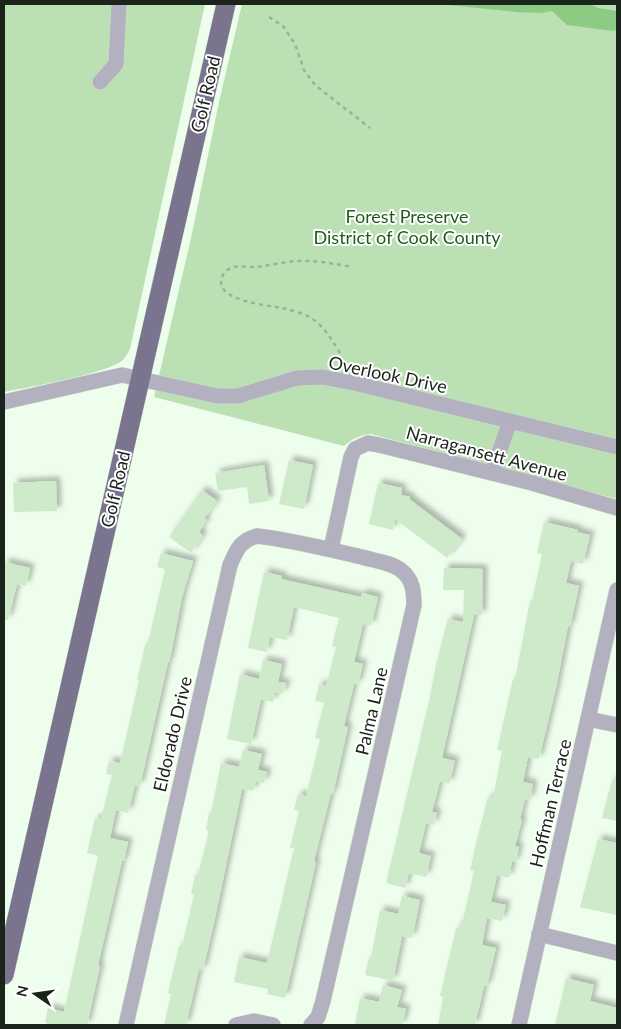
<svg xmlns="http://www.w3.org/2000/svg" width="621" height="1029" viewBox="0 0 621 1029" font-family="Lato,sans-serif">
	<defs>
		<filter id="shadow"><feDropShadow dx="4.5" dy="-4.5" stdDeviation="2.5" flood-color="#0004"/></filter>
	</defs>
	<rect width="100%" height="100%" fill="#eefeec"/>
	<!-- green -->
	<g fill="#bae0b4">
		<path d="M 4,4 L 205,4 L 130,349 C 128,352 126,356 124,359 C 109,374 28,387 4,392 Z"/>
		<path d="M 242,4 L 617,4 L 617,499 L 371,434 C 360,435 353,438 344,446 L 154,397 L 191,238 L 219,102 Z"/>
	</g>
	<!-- water -->
	<path fill="#8dcb85" d="M 438,4 L 590,4 L 598,8 L 617,11 L 617,30 L 613,31 L 567,25 L 552,11 L 541,13 L 517,12 Z"/>
	<!-- building -->
	<g fill="#cfe9cb" filter="url(#shadow)">
		<path d="M 289,460 L 313,465 L 304,509 L 279,504 Z"/>
		<path d="M 264,465 L 269,501 L 249,504 L 247,487 L 218,491 L 215,473 Z"/>
		<path d="M 56,481 L 57,511 L 14,512 L 13,483 Z"/>
		<path d="M 378,483 L 402,488 L 401,495 L 410,497 L 409,499 L 462,539 L 447,558 L 395,519 L 393,530 L 369,524 Z"/>
		<path d="M 202,490 L 217,501 L 204,519 L 207,520 L 199,532 L 203,536 L 191,553 L 169,537 Z"/>
		<path d="M 544,522 L 578,530 L 577,532 L 590,535 L 583,564 L 571,561 L 566,583 L 579,586 L 570,627 L 568,626 L 556,688 L 539,759 L 528,757 L 523,782 L 533,784 L 530,800 L 525,799 L 520,819 L 522,820 L 515,846 L 519,847 L 516,862 L 512,861 L 509,878 L 497,875 L 491,902 L 506,905 L 502,921 L 487,918 L 482,945 L 496,948 L 487,986 L 484,986 L 475,1025 L 438,1025 L 443,997 L 440,996 L 456,928 L 459,929 L 461,920 L 463,920 L 474,871 L 470,870 L 477,839 L 488,797 L 493,798 L 502,751 L 497,750 L 513,679 L 515,679 L 530,601 L 532,601 L 542,554 L 537,553 Z"/>
		<path d="M 161,553 L 193,561 L 182,597 L 171,654 L 169,663 L 168,662 L 140,786 L 135,785 L 128,813 L 116,810 L 110,838 L 128,842 L 124,861 L 122,861 L 98,965 L 100,966 L 87,1025 L 55,1025 L 45,1023 L 48,1008 L 64,1012 L 98,856 L 87,853 L 95,818 L 101,819 L 112,775 L 106,774 L 109,761 L 120,763 L 139,680 L 137,680 L 146,642 L 148,643 L 165,569 L 157,567 Z"/>
		<path d="M 4,562 L 30,568 L 26,586 L 17,584 L 8,620 L 4,620 Z"/>
		<path d="M 444,568 L 483,569 L 482,615 L 474,615 L 442,758 L 455,761 L 449,784 L 440,781 L 432,812 L 437,813 L 434,825 L 426,823 L 419,853 L 431,856 L 426,877 L 409,873 L 405,888 L 386,883 L 429,701 L 436,664 L 448,619 L 463,622 L 464,590 L 443,590 Z"/>
		<path d="M 264,572 L 282,576 L 281,579 L 361,597 L 362,593 L 378,597 L 371,626 L 363,624 L 354,662 L 363,664 L 358,684 L 354,684 L 344,726 L 348,727 L 333,794 L 331,793 L 314,861 L 316,862 L 285,998 L 267,994 L 268,989 L 234,982 L 239,957 L 267,963 L 294,848 L 290,848 L 299,811 L 294,810 L 298,794 L 306,796 L 320,739 L 315,738 L 324,703 L 315,701 L 319,684 L 326,686 L 336,647 L 332,646 L 339,618 L 294,607 L 287,640 L 270,637 L 267,652 L 248,648 Z"/>
		<path d="M 263,660 L 282,664 L 278,682 L 286,683 L 283,694 L 275,692 L 273,702 L 261,699 L 251,744 L 227,739 L 240,674 L 259,679 Z"/>
		<path d="M 243,750 L 262,754 L 258,770 L 267,772 L 264,783 L 256,781 L 253,791 L 242,789 L 215,918 L 203,970 L 199,969 L 186,1025 L 164,1025 L 171,994 L 168,993 L 179,946 L 182,946 L 194,895 L 191,894 L 195,875 L 198,875 L 209,831 L 206,830 L 209,813 L 211,813 L 221,763 L 239,767 Z"/>
		<path d="M 612,780 L 617,780 L 617,821 L 602,818 Z"/>
		<path d="M 598,839 L 617,843 L 617,915 L 580,907 Z"/>
		<path d="M 402,896 L 420,900 L 412,938 L 402,936 L 393,981 L 365,975 L 369,958 L 371,958 L 380,910 L 398,914 Z"/>
		<path d="M 566,978 L 594,985 L 590,1001 L 617,1008 L 617,1025 L 555,1025 Z"/>
		<path d="M 383,985 L 402,990 L 397,1007 L 406,1009 L 402,1025 L 355,1025 L 360,998 L 379,1002 Z"/>
	</g>
	<g fill="none" stroke-linecap="round" stroke-linejoin="round">
		<defs>
			<g id="minor">
				<path d="M 100,82 L 116,64 L 119,4"/>
				<path d="M 4,402 L 122,375 L 217,396 L 238,396 L 297,378 L 322,377 L 354,383 L 617,447"/>
				<path d="M 492,473 L 510,421"/>
				<path d="M 331,549 L 351,457 L 355,449 L 368,443 L 379,445 L 532,483 L 617,508"/>
				<path d="M 588,719 L 617,725"/>
				<path d="M 539,934 L 617,953"/>
				<path d="M 126,1025 L 230,565 C 237,549 240,541 257,536 C 292,540 327,549 362,557 C 375,561 391,562 402,571 C 413,580 414,592 414,605 L 323,1001 L 318,1017 L 311,1025"/>
				<path d="M 236,1025 L 254,1021 L 273,1025"/>
				<path d="M 519,1025 L 617,590"/>
			</g>
			<path id="major" d="M 4,975 L 226,4"/>
		</defs>
		<!-- minor casing -->
		<use href="#minor" stroke="#ccdbca" stroke-width="16"/>
		<!-- major casing -->
		<use href="#major" stroke="#ccdbca" stroke-width="20"/>
		<!-- path -->
		<g stroke="#a0ae9f" stroke-width="2.5" stroke-dasharray="4 4" stroke-linecap="butt">
			<path d="M 269,17 L 283,26 L 295,44 L 304,70 L 315,85 L 370,128"/>
			<path d="M 340,353 C 332,340 324,326 311,318 C 303,313 291,310 282,308 C 268,305 210,301 223,275 C 230,263 243,267 254,267 C 268,266 282,262 296,261 C 316,260 334,264 353,267"/>
		</g>
		<!-- minor -->
		<use href="#minor" stroke="#b3b0bf" stroke-width="15"/>
		<!-- major -->
		<use href="#major" stroke="#7a748f" stroke-width="19"/>
	</g>
	<g text-anchor="middle" dominant-baseline="central" stroke-width="4" stroke-linejoin="round" paint-order="stroke">
		<!-- street labels -->
		<g font-size="18" fill="#1b241a" stroke="#fff">
			<text transform="translate(205 94) rotate(-77)">Golf Road</text>
			<text transform="translate(388 374) rotate(12)">Overlook Drive</text>
			<text transform="translate(487 453) rotate(15)">Narragansett Avenue</text>
			<text transform="translate(115 489) rotate(-77)">Golf Road</text>
			<text transform="translate(371 711) rotate(-77)">Palma Lane</text>
			<text transform="translate(172 734) rotate(-77)">Eldorado Drive</text>
			<text transform="translate(550 803) rotate(-77)">Hoffman Terrace</text>
		</g>
		<!-- park labels -->
		<g font-size="18" fill="#1f5c19" stroke="#fff">
			<text x="407" y="216">Forest Preserve<tspan x="407" dy="21">District of Cook County</tspan></text>
		</g>
	</g>
	<!-- border -->
	<rect width="621" height="1029" fill="none" stroke="#1b241a" stroke-width="10"/>
	<!-- north arrow -->
	<g transform="translate(35 994) rotate(283)" stroke="#ffffff" stroke-width="4" paint-order="stroke">
	<path d="M0-4L9 19L0 12L-9 19Z" fill="#1b241a"/>
	<text y="-8" font-size="14" font-weight="bold" text-anchor="middle" fill="#1b241a">N</text>
	</g>
</svg>
